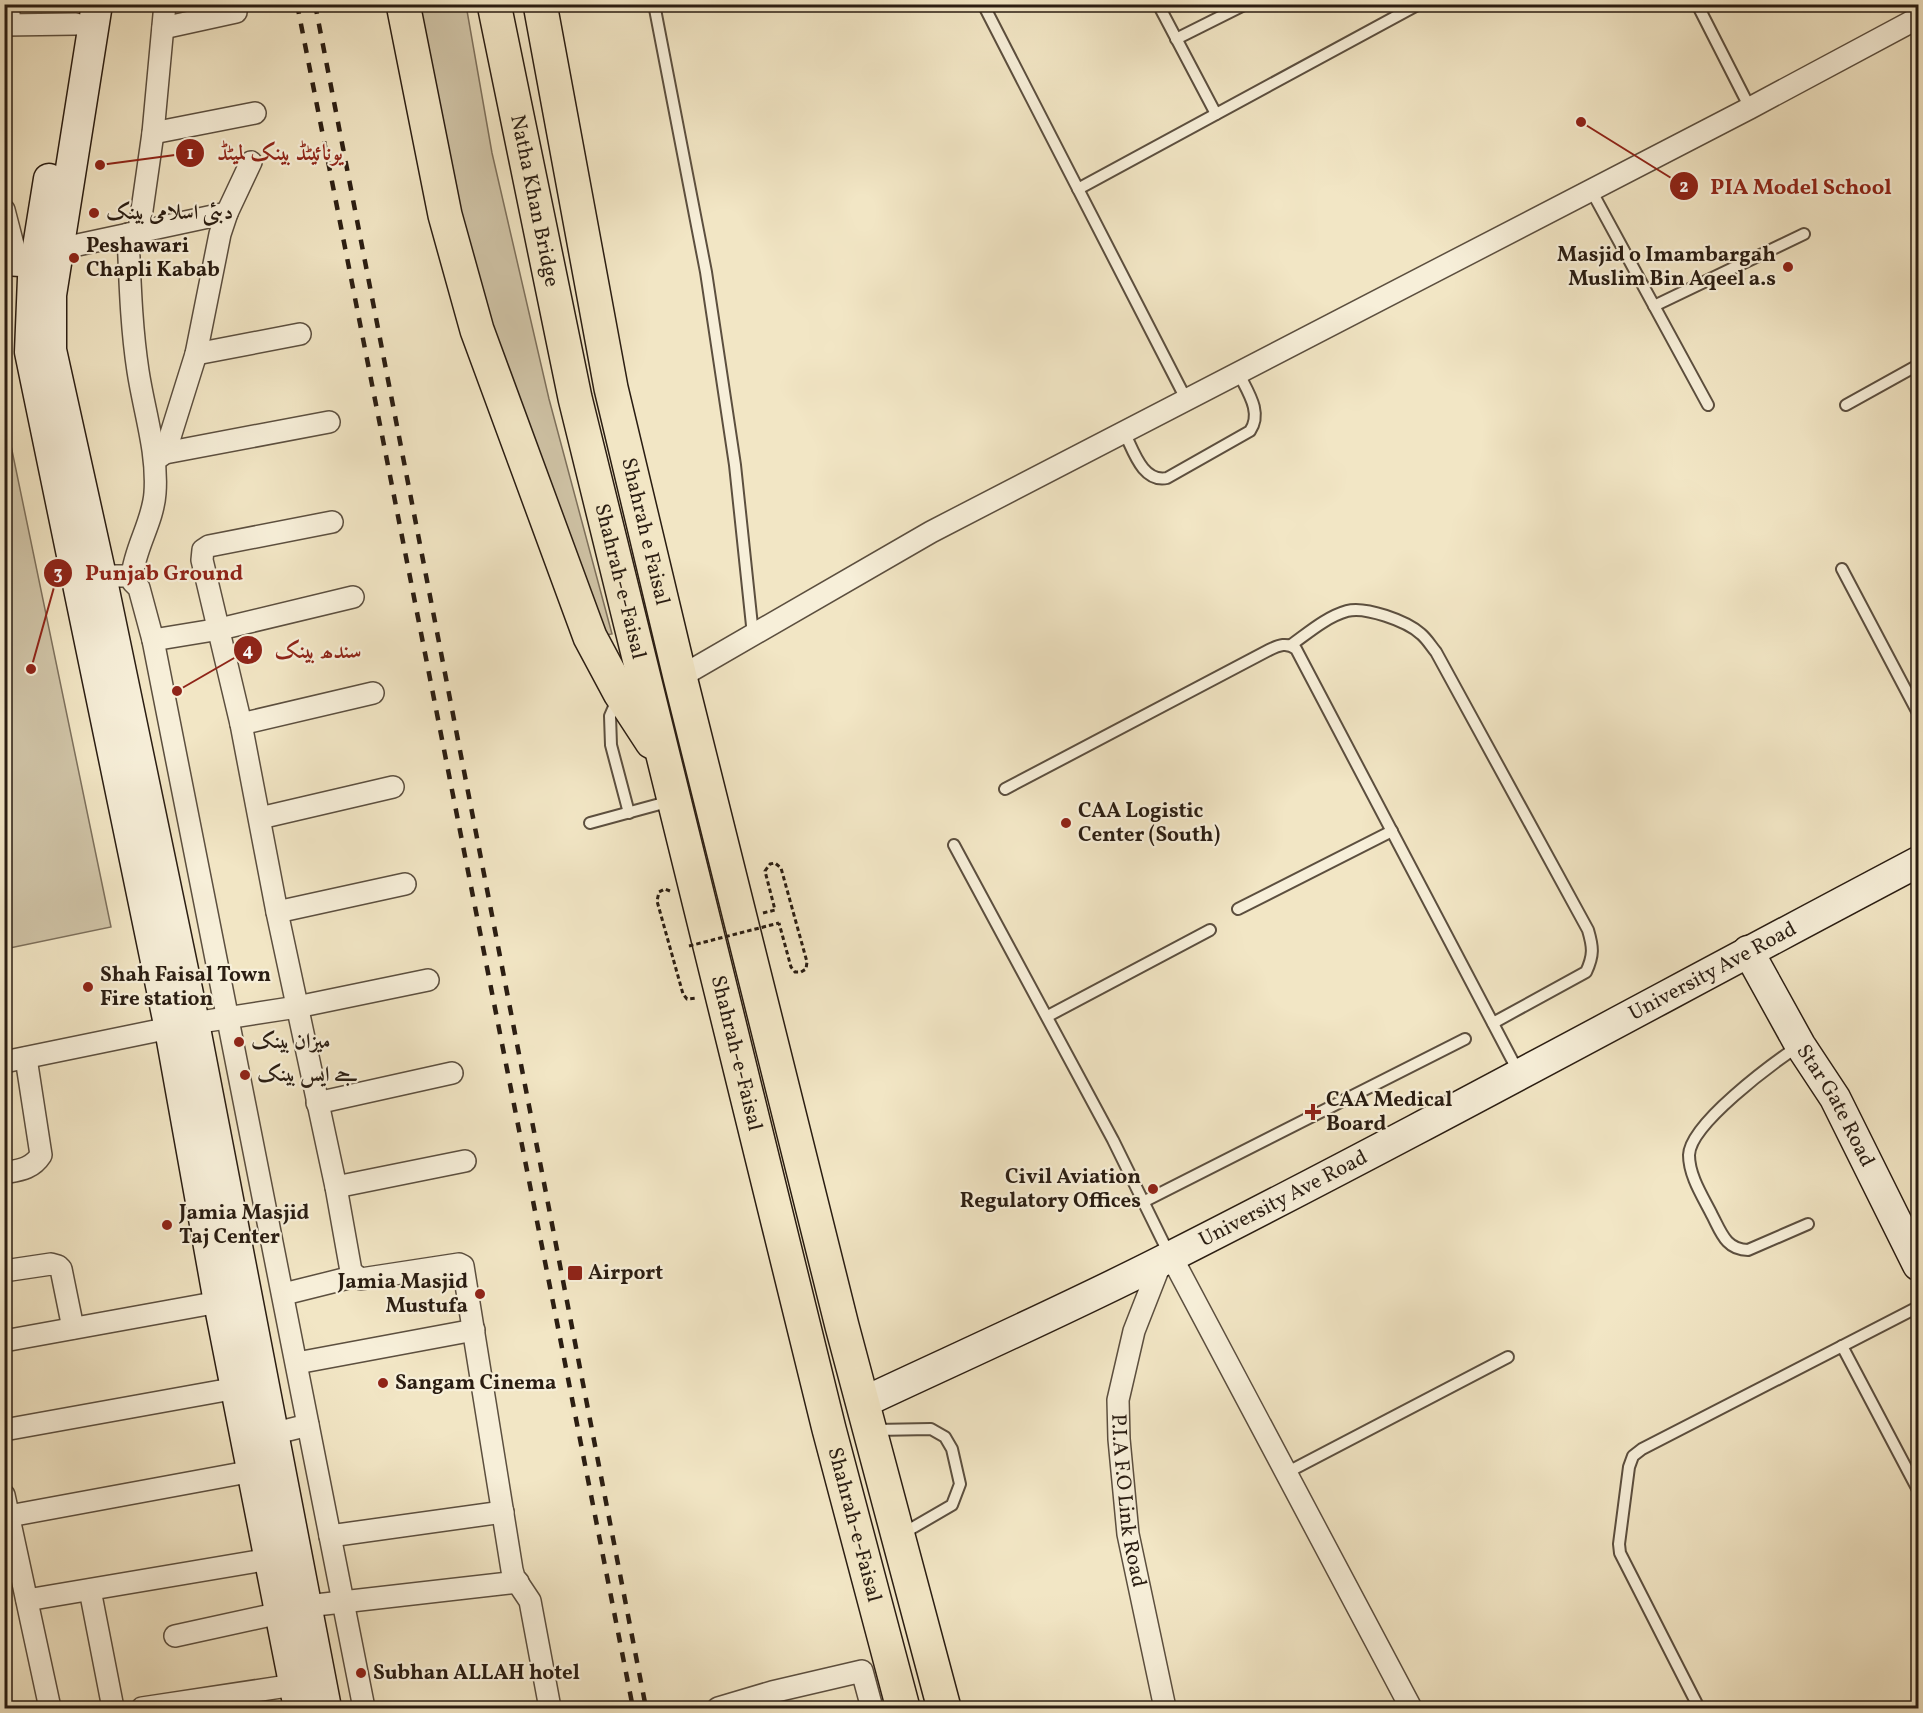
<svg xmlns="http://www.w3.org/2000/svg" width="1923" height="1713" viewBox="0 0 1923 1713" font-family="Vollkorn,Amiri,serif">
	<rect width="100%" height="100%" fill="#f2e6c5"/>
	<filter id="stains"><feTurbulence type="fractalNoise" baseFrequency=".00333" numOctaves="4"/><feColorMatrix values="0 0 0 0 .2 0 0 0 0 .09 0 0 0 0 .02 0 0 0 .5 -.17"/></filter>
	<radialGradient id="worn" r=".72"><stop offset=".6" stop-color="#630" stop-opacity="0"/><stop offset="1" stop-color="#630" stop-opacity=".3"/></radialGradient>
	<!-- green -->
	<g fill="#d0c4a7" stroke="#7d705c" stroke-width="1.5">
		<path d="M 412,5 L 466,5 L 492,153 L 549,399 L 612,634 L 598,636 L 450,209 Z"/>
		<path d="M 4,412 L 111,927 L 5,949 L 4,949 Z"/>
	</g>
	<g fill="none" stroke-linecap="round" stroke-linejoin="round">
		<defs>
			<g id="lane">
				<path d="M 654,4 L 706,272 L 735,465 L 753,635"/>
				<path d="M 983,4 L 1186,399"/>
				<path d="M 1158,4 L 1216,114"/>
				<path d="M 1697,4 L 1750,108"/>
				<path d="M 1176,39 L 1246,4"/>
				<path d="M 1078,189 L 1419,4"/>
				<path d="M 1591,190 L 1708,405"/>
				<path d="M 1654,306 L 1804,234"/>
				<path d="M 1846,405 L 1918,365"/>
				<path d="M 1124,432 C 1133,449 1142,483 1167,478 L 1250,431 C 1263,412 1247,391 1238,372"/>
				<path d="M 1842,569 L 1918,713"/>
				<path d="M 1291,645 C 1308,633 1326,617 1347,611 C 1365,606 1407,621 1421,634 C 1427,639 1431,646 1436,652 L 1588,930 C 1593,947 1594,955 1586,972 L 1493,1023"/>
				<path d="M 617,700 L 610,716 L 611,745 L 629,813"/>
				<path d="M 1005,789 L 1269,650 C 1279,645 1287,642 1296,649 L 1519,1073"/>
				<path d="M 590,823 L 671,801"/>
				<path d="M 954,845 L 1113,1140 L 1170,1256"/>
				<path d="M 1238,909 L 1392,831"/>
				<path d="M 1048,1016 L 1210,930"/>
				<path d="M 1797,1047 C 1772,1064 1690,1124 1689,1155 C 1689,1176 1703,1197 1712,1215 C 1721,1232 1726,1250 1748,1250 L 1808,1224"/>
				<path d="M 1143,1202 L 1465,1039"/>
				<path d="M 1842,1346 L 1918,1490"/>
				<path d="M 875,1430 L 931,1429 L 945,1437 L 952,1449 L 960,1484 L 952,1505 L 902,1534"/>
				<path d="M 1286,1473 L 1508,1357"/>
				<path d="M 1699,1708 L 1620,1553 L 1619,1544 L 1629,1467 L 1633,1456 L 1642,1449 L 1918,1307"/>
			</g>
			<g id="street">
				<path d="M 8,4 L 10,24"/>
				<path d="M 4,25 L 76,24"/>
				<path d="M 163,28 L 236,12"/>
				<path d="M 153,133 L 255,113"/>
				<path d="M 4,210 L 17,260"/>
				<path d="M 139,231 L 153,133 L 165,4"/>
				<path d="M 128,234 C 130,280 131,325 138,371 C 144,411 158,452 155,493 C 153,522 135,547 132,576"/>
				<path d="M 59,249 L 227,213"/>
				<path d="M 196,354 L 300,334"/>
				<path d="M 165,453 L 196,354 L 220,234 L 227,213 L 251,162"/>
				<path d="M 155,460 L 165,453 L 329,422"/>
				<path d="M 332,522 L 209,546 L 203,550 L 202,560 L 241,724 L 277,912 L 336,1187 L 351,1271 L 356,1276"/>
				<path d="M 101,576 L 132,576 L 133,582 L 139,588 L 153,640 L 364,1708"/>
				<path d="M 153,640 L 220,629 L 353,597"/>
				<path d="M 680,677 L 931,532 L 1750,108 L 1918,18"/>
				<path d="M 241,724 L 373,693"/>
				<path d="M 260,818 L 393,787"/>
				<path d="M 277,912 L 405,884"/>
				<path d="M 4,1062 L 194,1023 L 297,1007 L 428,980"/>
				<path d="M 317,1103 L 452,1073"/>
				<path d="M 4,1173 C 20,1170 32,1169 41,1155 L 26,1058"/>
				<path d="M 336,1187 L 465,1161"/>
				<path d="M 1171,1256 L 1411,1708"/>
				<path id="s1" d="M 1161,1262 L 1134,1331 L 1118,1400 L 1119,1439 L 1128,1534 L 1165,1708"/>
				<path d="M 4,1271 L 51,1264 L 58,1266 L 61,1269 L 73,1328"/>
				<path d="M 284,1294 L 356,1276 L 361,1279 L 459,1264 L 463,1266 L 512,1570 L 514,1577 L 530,1601 L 550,1708"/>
				<path d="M 4,1341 L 219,1302"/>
				<path d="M 297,1363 L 474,1330"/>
				<path d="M 4,1430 L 237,1388"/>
				<path d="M 272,1434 L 308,1425"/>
				<path d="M 4,1495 L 50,1708"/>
				<path d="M 9,1516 L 253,1471"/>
				<path d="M 330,1536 L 503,1512"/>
				<path d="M 90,1590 L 113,1708"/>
				<path d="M 27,1600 L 270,1559"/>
				<path d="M 307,1606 L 518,1582"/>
				<path d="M 175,1636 L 280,1613"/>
				<path d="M 142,1708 L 294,1685"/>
				<path d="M 718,1708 L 772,1692 L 862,1671 L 872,1708"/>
			</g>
			<g id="secondary">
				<path d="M 97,4 L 51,295 L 51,350 L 101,576 L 194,1023 L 326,1708"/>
				<path d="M 49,179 L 33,278 L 30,352 L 170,1029 L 219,1302 L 299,1708"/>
				<path d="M 4,260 L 55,263"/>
				<path id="s2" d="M 1748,951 L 1800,1045 L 1835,1098 L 1918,1265"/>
				<path id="s3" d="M 864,1402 C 962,1356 1063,1311 1160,1262 C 1415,1133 1666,995 1918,862"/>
			</g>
			<g id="highway">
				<path d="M 403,4 L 445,215 L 477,330 L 590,637 L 620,693 L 652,742"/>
				<path id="s4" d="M 494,4 L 575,398 L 829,1429 L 903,1708"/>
				<path id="s5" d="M 540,4 L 611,388 L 680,677 L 842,1326 L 944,1708"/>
			</g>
		</defs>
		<!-- lane casing -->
		<use href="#lane" stroke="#5c4f3f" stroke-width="14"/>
		<!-- street casing -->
		<use href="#street" stroke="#5c4f3f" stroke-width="24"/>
		<!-- secondary casing -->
		<use href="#secondary" stroke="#2a1d12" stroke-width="33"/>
		<!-- highway casing -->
		<use href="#highway" stroke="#2a1d12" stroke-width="36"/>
		<!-- path -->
		<g stroke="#2a1d12" stroke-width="3" stroke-dasharray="4.5 3" stroke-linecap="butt">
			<path d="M 670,891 L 665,889 L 659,892 L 657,901 L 683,994 L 687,999 L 696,998"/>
			<path d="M 763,913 L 775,910 L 765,871 L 770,864 L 775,863 L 781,868 L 807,962 L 806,969 L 801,972 L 795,972 L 791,967 L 779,923"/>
		</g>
		<!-- lane -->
		<use href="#lane" stroke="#f7efd9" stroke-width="10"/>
		<!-- street -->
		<use href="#street" stroke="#f7efd9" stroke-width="21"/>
		<!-- secondary -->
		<use href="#secondary" stroke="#f7efd9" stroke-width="30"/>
		<!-- highway -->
		<use href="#highway" stroke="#f2e6c5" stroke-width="33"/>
		<!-- rail -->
		<g stroke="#2a1d12" stroke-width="4.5" stroke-dasharray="10 10" stroke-linecap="butt">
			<path d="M 297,4 L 633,1708"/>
			<path d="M 315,4 L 646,1708"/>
		</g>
		<!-- path-bridge -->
		<path stroke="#2a1d12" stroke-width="3" stroke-dasharray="4.5 3" stroke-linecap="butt" d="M 689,946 L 779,923"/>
	</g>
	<!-- markers -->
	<g fill="#8f2418" stroke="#f7efd9" stroke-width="2">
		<circle cx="94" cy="213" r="6"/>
		<circle cx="74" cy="258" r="6"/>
		<circle cx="1788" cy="267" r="6"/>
		<circle cx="1066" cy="823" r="6"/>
		<circle cx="88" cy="987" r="6"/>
		<circle cx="239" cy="1042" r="6"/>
		<circle cx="245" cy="1075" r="6"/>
		<path d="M1310 1103h6v6h6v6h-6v6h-6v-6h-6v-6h6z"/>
		<circle cx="1153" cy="1189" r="6"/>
		<circle cx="167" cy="1225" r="6"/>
		<rect x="567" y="1265" width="16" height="16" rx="3"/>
		<circle cx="480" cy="1294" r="6"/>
		<circle cx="383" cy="1383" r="6"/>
		<circle cx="361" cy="1673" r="6"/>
	</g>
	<g text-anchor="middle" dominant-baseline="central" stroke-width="4.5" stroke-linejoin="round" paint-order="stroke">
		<!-- street labels -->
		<g font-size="21" fill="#2a1d12" stroke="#f7efd9">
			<text stroke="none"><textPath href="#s4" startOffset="201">Natha Khan Bridge</textPath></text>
			<text stroke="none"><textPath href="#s5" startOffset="538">Shahrah e Faisal</textPath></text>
			<text stroke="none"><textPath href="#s4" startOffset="591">Shahrah-e-Faisal</textPath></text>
			<text stroke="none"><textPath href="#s3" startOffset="952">University Ave Road</textPath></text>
			<text stroke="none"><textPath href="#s4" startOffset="1077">Shahrah-e-Faisal</textPath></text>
			<text stroke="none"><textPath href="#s2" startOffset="178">Star Gate Road</textPath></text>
			<text stroke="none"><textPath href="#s3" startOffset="466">University Ave Road</textPath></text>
			<text stroke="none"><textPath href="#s1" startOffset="246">P.I.A F.O Link Road</textPath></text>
			<text stroke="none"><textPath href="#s4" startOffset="1563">Shahrah-e-Faisal</textPath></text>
		</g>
		<!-- poi labels -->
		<g font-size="21" font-weight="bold" fill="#2a1d12" stroke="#f7efd9" text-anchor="start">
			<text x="106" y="213">دبئی اسلامی بینک</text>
			<text x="86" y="246">Peshawari<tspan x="86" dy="24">Chapli Kabab</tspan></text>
			<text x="1776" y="255" text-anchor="end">Masjid o Imambargah<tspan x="1776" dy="24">Muslim Bin Aqeel a.s</tspan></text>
			<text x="1078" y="811">CAA Logistic<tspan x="1078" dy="24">Center (South)</tspan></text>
			<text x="100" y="975">Shah Faisal Town<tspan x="100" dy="24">Fire station</tspan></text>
			<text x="251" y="1042">میزان بینک</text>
			<text x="257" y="1075">جے ایس بینک</text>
			<text x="1326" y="1100">CAA Medical<tspan x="1326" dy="24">Board</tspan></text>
			<text x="1141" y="1177" text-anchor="end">Civil Aviation<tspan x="1141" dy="24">Regulatory Offices</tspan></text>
			<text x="179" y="1213">Jamia Masjid<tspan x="179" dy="24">Taj Center</tspan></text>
			<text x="588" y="1273">Airport</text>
			<text x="468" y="1282" text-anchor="end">Jamia Masjid<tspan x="468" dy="24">Mustufa</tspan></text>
			<text x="395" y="1383">Sangam Cinema</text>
			<text x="373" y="1673">Subhan ALLAH hotel</text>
		</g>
	</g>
	<!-- callouts -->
	<path fill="none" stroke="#8f2418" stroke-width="2" d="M100 165L190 153M1581 122L1684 186M31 669L58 573M177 691L248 650"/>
	<g fill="#8f2418" stroke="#f7efd9" stroke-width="2">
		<circle cx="100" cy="165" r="6"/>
		<circle cx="1581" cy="122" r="6"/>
		<circle cx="31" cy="669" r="6"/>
		<circle cx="177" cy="691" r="6"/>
		<circle cx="190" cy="153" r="15"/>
		<circle cx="1684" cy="186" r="15"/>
		<circle cx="58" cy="573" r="15"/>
		<circle cx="248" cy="650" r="15"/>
	</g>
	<g font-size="18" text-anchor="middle" font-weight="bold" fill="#fff">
		<text x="190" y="159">1</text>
		<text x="1684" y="192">2</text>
		<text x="58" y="579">3</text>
		<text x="248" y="656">4</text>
	</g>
	<g font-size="22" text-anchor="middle" font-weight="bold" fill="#8f2418" stroke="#f7efd9" stroke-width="4.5" stroke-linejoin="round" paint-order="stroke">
		<text x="280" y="160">یونائیٹڈ بینک لمیٹڈ</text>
		<text x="1801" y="194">PIA Model School</text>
		<text x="164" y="580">Punjab Ground</text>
		<text x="318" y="658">سندھ بینک</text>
	</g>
	<!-- margin -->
	<rect width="1923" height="1713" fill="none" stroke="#f2e6c5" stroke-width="24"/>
	<rect x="6" y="6" width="1911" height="1701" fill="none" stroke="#2a1d12" stroke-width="3"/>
	<rect x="12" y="12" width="1899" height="1689" fill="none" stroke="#2a1d12" stroke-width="1.5"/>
	<rect width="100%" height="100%" filter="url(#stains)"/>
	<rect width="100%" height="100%" fill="url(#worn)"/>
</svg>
